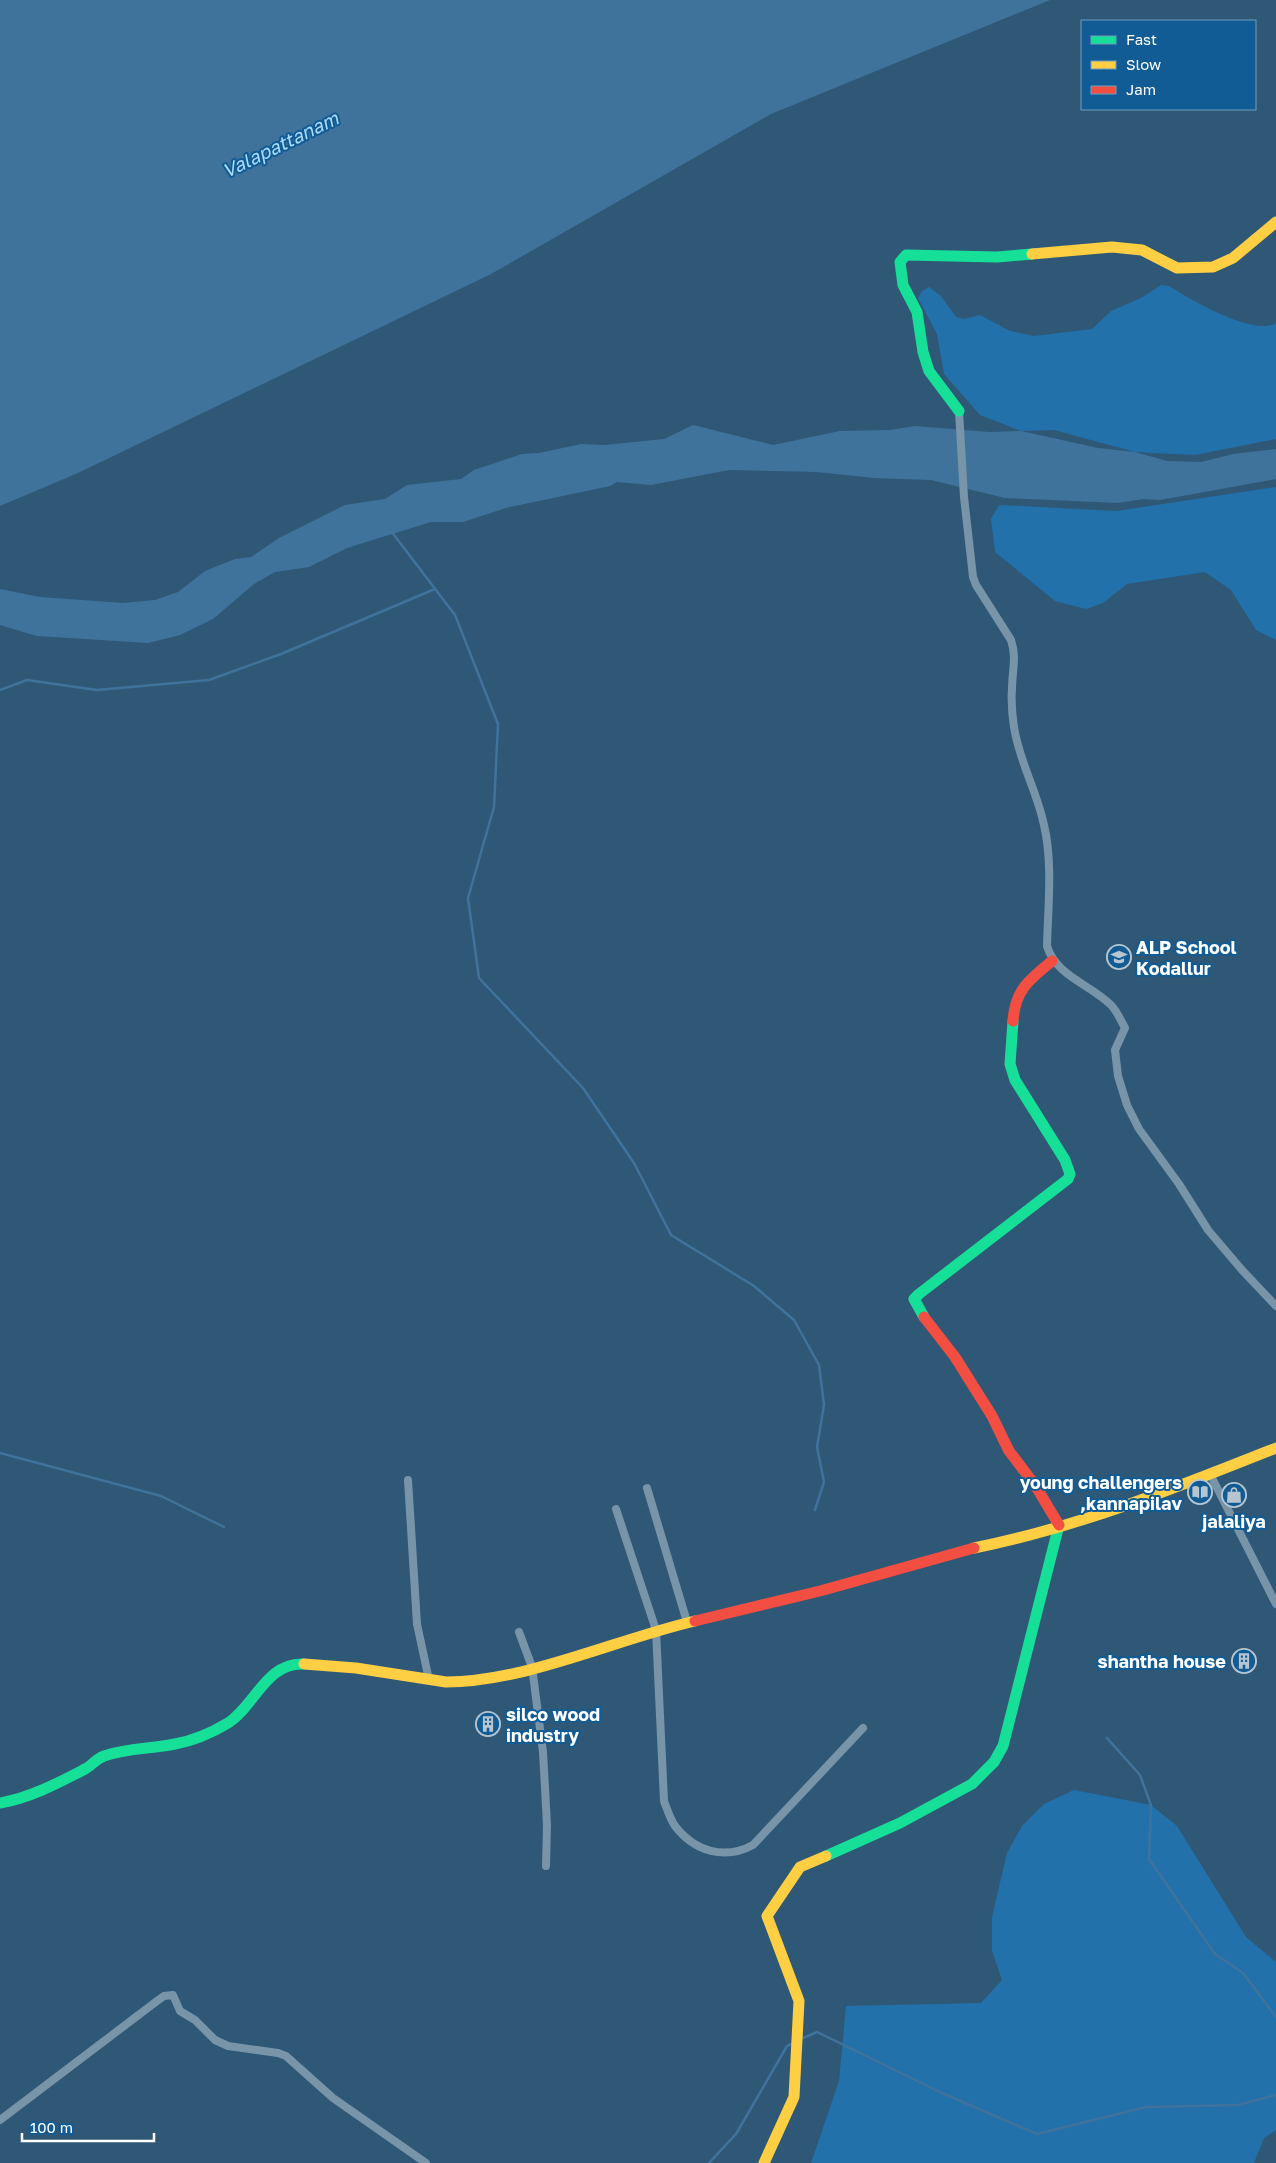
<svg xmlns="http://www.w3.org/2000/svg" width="1276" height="2163" viewBox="0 0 1276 2163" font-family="'Golos Text',sans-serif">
	<rect width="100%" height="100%" fill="#2f5877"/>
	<!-- green -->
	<g fill="#2271aa">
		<path d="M 1161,285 L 1169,286 C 1190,299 1253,337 1276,323 L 1276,439 L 1195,455 L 1135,452 L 1054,430 L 1021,431 L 980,415 L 944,374 L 937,334 L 918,298 L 922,291 L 929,287 L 941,296 L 956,317 L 964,319 L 980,315 L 1010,331 L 1034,336 L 1092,329 L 1111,311 L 1141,298 Z"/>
		<path d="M 1276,487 L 1276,640 L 1256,630 L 1231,590 L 1205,572 L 1127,584 L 1103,603 L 1086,609 L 1055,601 L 995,552 L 991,519 L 999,505 L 1117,511 Z"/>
		<path d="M 1074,1790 L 1151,1805 L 1177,1826 L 1246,1937 L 1276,1962 L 1276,2130 L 1264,2138 L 1254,2163 L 811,2163 L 839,2081 L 846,2006 L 981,2003 L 1002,1980 L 992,1951 L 992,1917 L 1007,1853 L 1022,1826 L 1044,1804 Z"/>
	</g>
	<!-- water -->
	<g fill="#3f739c">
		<path d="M 0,0 L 1050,0 L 771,114 L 491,274 L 78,473 L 0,506 Z"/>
		<path d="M 693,425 L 773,445 L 840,431 L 890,430 L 915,426 L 989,432 L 1021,431 L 1098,448 L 1135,452 L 1167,461 L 1201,462 L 1233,454 L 1276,449 L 1276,479 L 1160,500 L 1144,499 L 1118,503 L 1005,498 L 931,480 L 874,478 L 817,472 L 729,470 L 651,485 L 617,482 L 610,486 L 506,508 L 463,522 L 431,522 L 347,548 L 309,567 L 275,572 L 254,584 L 213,619 L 180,635 L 148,643 L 37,636 L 0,625 L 0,589 L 40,597 L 123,603 L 155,600 L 178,592 L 205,571 L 235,559 L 251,557 L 279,538 L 345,505 L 385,499 L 407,485 L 461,479 L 474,470 L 522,454 L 539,453 L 581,444 L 604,445 L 664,439 Z"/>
	</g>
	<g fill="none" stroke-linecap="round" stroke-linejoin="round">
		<!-- stream -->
		<g stroke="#3f739c" stroke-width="2.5">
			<path d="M 391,531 L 455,615 L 498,724 L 494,807 L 468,898 L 479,978 L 583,1088 L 634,1163 L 671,1235 L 754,1286 L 794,1320 L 819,1365 L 824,1405 L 817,1447 L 824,1482 L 815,1510"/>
			<path d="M 0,690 L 27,680 L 97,690 L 209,680 L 281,654 L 435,589"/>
			<path d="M 0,1453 L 161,1496 L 224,1527"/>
			<path d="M 1107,1738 L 1140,1775 L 1151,1805 L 1149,1859 L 1215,1954 L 1243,1973 L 1276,2017"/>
			<path d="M 801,2039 L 817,2032 L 942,2093 L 1037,2134 L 1146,2107 L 1238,2105 L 1276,2095"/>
			<path d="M 709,2163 L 736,2134 L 787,2046 L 794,2043"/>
		</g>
		<!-- street -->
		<g stroke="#7894a9" stroke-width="8">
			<path d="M 959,411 L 964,497 L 973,577 L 976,585 L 1011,640 C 1017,658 1012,671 1012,689 C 1011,702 1012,714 1014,727 C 1019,761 1037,791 1044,825 C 1053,863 1048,907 1047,946 C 1056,976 1090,984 1111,1005 C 1117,1011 1121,1021 1125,1028 L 1115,1050 L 1118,1076 L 1127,1105 L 1139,1129 L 1179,1184 L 1208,1230 L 1242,1270 L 1276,1306"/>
			<path d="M 1211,1476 L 1276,1604"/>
			<path d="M 408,1480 L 417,1624 L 429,1680"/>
			<path d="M 647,1488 L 687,1622"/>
			<path d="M 616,1509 L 656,1630 L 664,1801 C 667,1809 670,1819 675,1826 C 695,1852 725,1860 753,1845 L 863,1728"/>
			<path d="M 519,1632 L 532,1667 L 543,1752 L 547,1825 L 546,1866"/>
			<path d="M 0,2120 L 157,2001 L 164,1996 L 173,1995 L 180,2011 L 195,2020 L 215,2040 L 228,2046 L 278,2053 L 286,2056 L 333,2098 L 426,2163"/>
		</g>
		<!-- fast -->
		<g stroke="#16e098" stroke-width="11">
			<path d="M 959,411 L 929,371 L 923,352 L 917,312 L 903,285 L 900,262 L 906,255 L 997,257 L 1032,254"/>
			<path d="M 924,1317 L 914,1299 L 919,1294 L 1068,1179 L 1070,1174 L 1065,1160 L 1015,1080 L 1010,1064 L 1013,1021"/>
			<path d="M 0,1803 C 30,1798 58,1783 85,1769 C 91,1766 96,1759 104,1756 C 127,1748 151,1749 175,1744 C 192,1741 213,1732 228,1723 C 255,1706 266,1662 304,1664"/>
			<path d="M 826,1856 L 900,1823 L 972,1784 L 994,1762 L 1003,1746 L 1059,1525"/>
		</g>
		<!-- slow -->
		<g stroke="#ffcf43" stroke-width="11">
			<path d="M 1032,254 L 1112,247 L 1142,250 L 1177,268 L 1213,267 L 1233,258 L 1276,222"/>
			<path d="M 974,1548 C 1079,1527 1178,1487 1276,1448"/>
			<path d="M 304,1664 L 356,1668 L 446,1682 C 525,1682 617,1639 695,1621"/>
			<path d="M 764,2163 L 794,2097 L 799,2001 L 767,1916 L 800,1867 L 826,1856"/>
		</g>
		<!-- jam -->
		<g stroke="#f24e42" stroke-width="11">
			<path d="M 1013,1021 C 1015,990 1029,980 1052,961"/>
			<path d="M 924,1317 L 955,1357 L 992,1416 L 1009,1451 L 1035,1485 L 1059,1525"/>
			<path d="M 695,1621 L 820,1591 L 974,1548"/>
		</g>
	</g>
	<!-- icons -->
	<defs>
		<symbol id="school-ring" viewBox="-11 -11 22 22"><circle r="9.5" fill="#115c95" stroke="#b6c5cf" stroke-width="1.5"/><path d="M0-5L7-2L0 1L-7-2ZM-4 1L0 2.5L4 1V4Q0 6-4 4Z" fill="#b6c5cf"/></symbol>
		<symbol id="library-ring" viewBox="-11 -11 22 22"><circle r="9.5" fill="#115c95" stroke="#b6c5cf" stroke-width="1.5"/><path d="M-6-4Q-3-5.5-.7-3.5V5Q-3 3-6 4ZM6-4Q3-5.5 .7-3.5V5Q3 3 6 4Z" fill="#b6c5cf"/></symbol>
		<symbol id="shop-ring" viewBox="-11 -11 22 22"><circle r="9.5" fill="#115c95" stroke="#b6c5cf" stroke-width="1.5"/><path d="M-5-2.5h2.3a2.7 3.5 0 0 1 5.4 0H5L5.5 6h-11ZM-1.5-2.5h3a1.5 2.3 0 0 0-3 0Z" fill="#b6c5cf"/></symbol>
		<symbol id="building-ring" viewBox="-11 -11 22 22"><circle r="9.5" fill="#115c95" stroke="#b6c5cf" stroke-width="1.5"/><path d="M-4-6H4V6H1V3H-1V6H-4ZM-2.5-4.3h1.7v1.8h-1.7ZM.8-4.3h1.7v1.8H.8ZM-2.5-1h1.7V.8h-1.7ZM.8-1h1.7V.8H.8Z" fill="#b6c5cf"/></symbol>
	</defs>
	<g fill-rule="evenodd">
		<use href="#school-ring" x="1105" y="943" width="28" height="28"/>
		<use href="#library-ring" x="1186" y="1478" width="28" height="28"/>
		<use href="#shop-ring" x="1220" y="1481" width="28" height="28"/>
		<use href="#building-ring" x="1230" y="1647" width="28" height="28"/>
		<use href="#building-ring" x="474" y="1710" width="28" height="28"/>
	</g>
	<g text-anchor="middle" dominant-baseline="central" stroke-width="4" stroke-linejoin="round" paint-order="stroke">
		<!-- poi labels -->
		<g font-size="18" font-weight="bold" fill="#fff" stroke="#115c95" text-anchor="start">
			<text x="1136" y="947">ALP School<tspan x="1136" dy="21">Kodallur</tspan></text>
			<text x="1182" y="1482" text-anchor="end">young challengers<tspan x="1182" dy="21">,kannapilav</tspan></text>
			<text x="1234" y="1521" text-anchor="middle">jalaliya</text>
			<text x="1226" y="1661" text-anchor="end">shantha house</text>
			<text x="506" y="1714">silco wood<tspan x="506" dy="21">industry</tspan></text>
		</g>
		<!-- water labels -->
		<g font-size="19" font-style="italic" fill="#acdafa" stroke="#115c95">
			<text transform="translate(280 144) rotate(-26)">Valapattanam</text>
		</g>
	</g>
	<!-- legend -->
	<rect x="1081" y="20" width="175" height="90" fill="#115c95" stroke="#709dbf"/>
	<rect x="1091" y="36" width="25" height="8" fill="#16e098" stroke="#709dbf"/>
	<text x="1126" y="45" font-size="15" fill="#ffffff">Fast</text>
	<rect x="1091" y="61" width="25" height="8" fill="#ffcf43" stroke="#709dbf"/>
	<text x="1126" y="70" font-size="15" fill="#ffffff">Slow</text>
	<rect x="1091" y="86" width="25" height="8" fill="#f24e42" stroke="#709dbf"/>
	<text x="1126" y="95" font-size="15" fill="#ffffff">Jam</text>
	<!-- scale -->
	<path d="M22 2133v8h132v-8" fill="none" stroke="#ffffff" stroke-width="2.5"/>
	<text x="30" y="2133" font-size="15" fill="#ffffff" stroke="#115c95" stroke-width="4" paint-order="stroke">100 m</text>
</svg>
